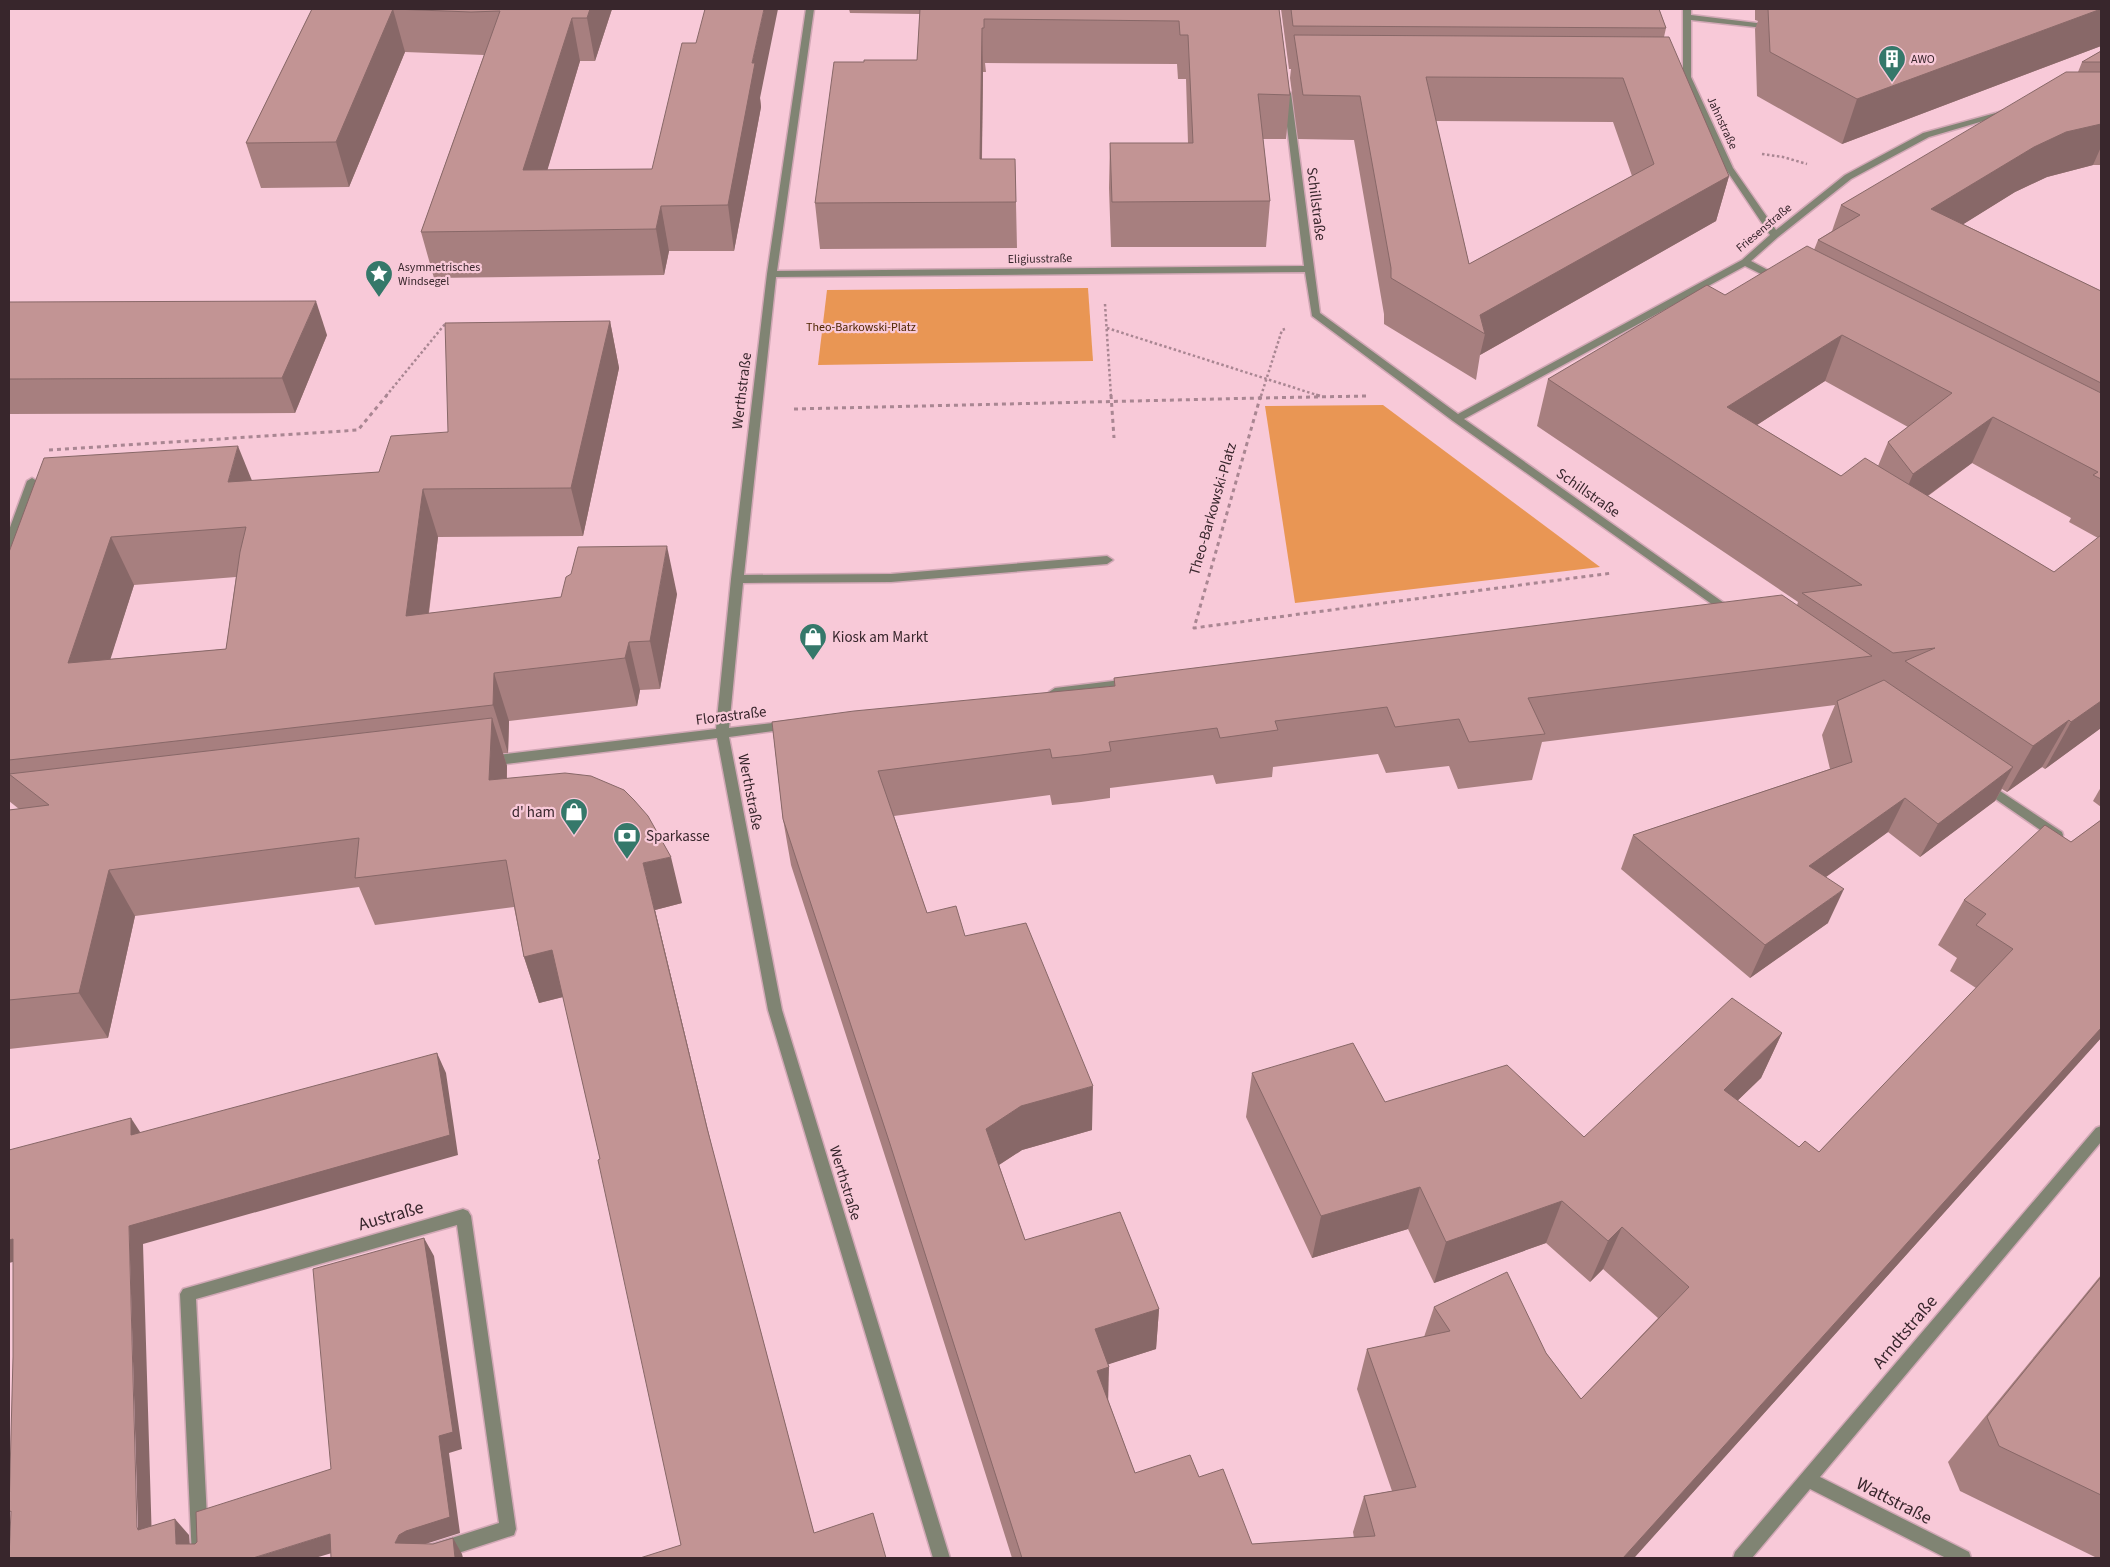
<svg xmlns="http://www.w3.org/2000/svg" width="2110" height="1567" viewBox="0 0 2110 1567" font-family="'Source Sans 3',sans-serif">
	<rect width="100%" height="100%" fill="#f8c9d8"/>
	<!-- green -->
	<g fill="#e99654">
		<path d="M 1088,288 L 1093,361 L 818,365 L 827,290 Z"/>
		<path d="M 1383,405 L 1600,567 L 1295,603 L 1265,406 Z"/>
	</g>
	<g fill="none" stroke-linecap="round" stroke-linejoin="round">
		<defs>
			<g id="minor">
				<path d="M 806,9 L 814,9 L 777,271 L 1304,266 L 1283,93 L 1287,90 L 1291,93 L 1320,313 L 1458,414 L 1742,260 L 1770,235 L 1725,168 L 1683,77 L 1683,9 L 1691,9 L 1691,15 L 1773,25 L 1777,27 L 1773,29 L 1691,20 L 1691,77 L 1733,168 L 1776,230 L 1845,175 L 1923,133 L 2003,111 L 2007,114 L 1929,137 L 1851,179 L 1778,237 L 1751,261 L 1781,277 L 1781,281 L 1775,281 L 1745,266 L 1464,419 L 1734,610 L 1736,613 L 1730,617 L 1453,421 L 1312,316 L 1305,272 L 776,277 L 744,575 L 891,574 L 1107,556 L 1113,560 L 1107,564 L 891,582 L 743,583 L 729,728 L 789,721 L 795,725 L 789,729 L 729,737 L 782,1010 L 950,1558 L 933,1558 L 768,1010 L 717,738 L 489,766 L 485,764 L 483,761 L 485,758 L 489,756 L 716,729 L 731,579 L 767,274 Z"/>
				<path d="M 32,478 L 37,481 L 15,544 L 9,548 L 9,530 L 27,481 Z"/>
				<path d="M 1129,679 L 1135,683 L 1133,686 L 1055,696 L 1049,692 L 1055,688 Z"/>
				<path d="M 1985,781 L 2062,832 L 2063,835 L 2062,838 L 2052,838 L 1981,789 L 1979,786 L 1981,783 Z"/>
				<path d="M 2101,1126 L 2101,1142 L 1820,1477 L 1969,1552 L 1971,1558 L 1946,1558 L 1810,1489 L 1752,1558 L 1733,1558 L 1735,1552 L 2096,1128 Z"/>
				<path d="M 463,1209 L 468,1211 L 471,1216 L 516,1529 L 514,1535 L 443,1558 L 408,1558 L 411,1552 L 417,1549 L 499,1523 L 457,1225 L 196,1299 L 209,1558 L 192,1558 L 180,1294 L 183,1289 Z"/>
			</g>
		</defs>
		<!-- minor casing -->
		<use href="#minor" stroke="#d2a8b6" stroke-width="3"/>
		<!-- path-far1 -->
		<g stroke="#a98692" stroke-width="2.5" stroke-dasharray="2.5 2.5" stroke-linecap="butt">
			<path d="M 1762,154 L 1783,157 L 1807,164"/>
			<path d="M 1105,304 L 1111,396"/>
			<path d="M 1107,328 L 1320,396"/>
			<path d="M 386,396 L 445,324"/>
			<path d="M 1261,396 L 1282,330 L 1285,329"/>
		</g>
		<!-- path -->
		<g stroke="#a98692" stroke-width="3" stroke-dasharray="4 4" stroke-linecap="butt">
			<path d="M 1111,395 L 1114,438"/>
			<path d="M 1316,395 L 1320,396"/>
			<path d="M 1366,396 L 1260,398 L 1194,628 L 1612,573"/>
			<path d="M 794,409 L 1260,398 L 1261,395"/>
			<path d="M 49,450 L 358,430 L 387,395"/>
		</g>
		<!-- minor -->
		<use href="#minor" fill="#808473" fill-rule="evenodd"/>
	</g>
	<!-- wall -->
	<g fill="#a77f7f" fill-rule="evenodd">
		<path d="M 312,9 L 612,9 L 595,61 L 580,61 L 547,170 L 652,169 L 760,98 L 761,107 L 734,251 L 669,251 L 664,275 L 434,278 L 421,232 L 484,55 L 405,52 L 349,187 L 261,188 L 246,143 Z"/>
		<path d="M 849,9 L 1279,9 L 1290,95 L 1286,139 L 1263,139 L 1270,201 L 1266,247 L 1111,247 L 1109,188 L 1110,143 L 1188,143 L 1186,79 L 1178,79 L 1177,64 L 985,63 L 986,72 L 983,72 L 982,159 L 1015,159 L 1017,248 L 820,249 L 815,203 L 864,62 L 917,60 L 920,14 L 850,13 Z"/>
		<path d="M 1281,9 L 1659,9 L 1666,28 L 1664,37 L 1729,176 L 1716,221 L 1480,355 L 1476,380 L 1384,324 L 1384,314 L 1354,140 L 1298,139 L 1290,78 L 1291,69 L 1289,69 ZM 1436,121 L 1613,122 L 1632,176 L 1469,264 Z"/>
		<path d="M 1755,9 L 2101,9 L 2101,46 L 1842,144 L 1757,96 L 1755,29 L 1758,21 L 1755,20 Z"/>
		<path d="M 2101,51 L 2101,165 L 2093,165 L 2047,177 L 2015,192 L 1963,224 L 2101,291 L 2101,728 L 2045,769 L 2042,767 L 2007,792 L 2002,789 L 1995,801 L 1920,857 L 1888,832 L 1826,877 L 1828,923 L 1750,978 L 1621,869 L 1633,835 L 1830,769 L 1822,735 L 1835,705 L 1542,742 L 1532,780 L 1458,789 L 1449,766 L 1386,773 L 1378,754 L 1273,767 L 1272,777 L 1216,784 L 1213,775 L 1110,788 L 1110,798 L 1081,802 L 1052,805 L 1050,795 L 894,816 L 927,913 L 965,936 L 1092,1130 L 1022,1150 L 999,1165 L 1025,1240 L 1159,1309 L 1156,1349 L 1108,1364 L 1108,1400 L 1135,1473 L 1199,1477 L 1252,1544 L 1354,1538 L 1353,1532 L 1364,1496 L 1392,1491 L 1357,1389 L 1367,1349 L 1424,1337 L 1434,1307 L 1546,1353 L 1581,1399 L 1658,1318 L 1603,1269 L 1590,1282 L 1546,1243 L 1434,1283 L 1408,1229 L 1312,1258 L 1246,1117 L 1252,1073 L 1385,1102 L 1584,1137 L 1782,1033 L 1761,1078 L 1737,1101 L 1799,1147 L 1819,1152 L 1976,988 L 1950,971 L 1957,958 L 1938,945 L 1964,900 L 2071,842 L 2101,820 L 2101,1038 L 1634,1558 L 1012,1558 L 895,1187 L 791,865 L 783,819 L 772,722 L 1114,686 L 1114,678 L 1797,605 L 1798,602 L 1537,426 L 1548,379 L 1725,295 L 1814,250 L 1818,240 L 1832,231 L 1841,205 L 2078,72 L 2082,62 ZM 1825,381 L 1908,427 L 1888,442 L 1878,466 L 1841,476 L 1757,425 ZM 1972,463 L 2071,518 L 2069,522 L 2098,538 L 2054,572 L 1928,496 Z"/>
		<path d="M 9,302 L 327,335 L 295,413 L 9,414 Z"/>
		<path d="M 610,321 L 619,368 L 583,536 L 438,537 L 429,613 L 677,594 L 660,689 L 640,690 L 637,706 L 509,721 L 508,753 L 503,753 L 507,766 L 507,779 L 682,903 L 655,910 L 712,1147 L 814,1533 L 886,1558 L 681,1545 L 600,1159 L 563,997 L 539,1003 L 524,957 L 514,907 L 375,925 L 359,887 L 135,916 L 108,1038 L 9,1049 L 9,810 L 19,809 L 9,801 L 9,552 L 252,481 L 379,472 L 448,432 ZM 236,577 L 226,649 L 110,659 L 134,585 Z"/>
		<path d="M 2101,787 L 2101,807 L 2093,801 Z"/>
		<path d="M 2101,1275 L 2101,1558 L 2097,1558 L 1960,1491 L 1948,1462 Z"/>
	</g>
	<!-- shaded-wall -->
	<g fill="#886868">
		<path d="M 393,9 L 405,52 L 349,187 L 336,142 Z"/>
		<path d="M 590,9 L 612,9 L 595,61 L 587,18 Z"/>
		<path d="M 764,9 L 778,9 L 760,98 L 761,107 L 734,251 L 728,205 L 752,63 Z"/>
		<path d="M 2101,9 L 2101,46 L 1842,144 L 1857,99 Z"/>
		<path d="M 572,18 L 580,61 L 534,215 L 523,170 Z"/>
		<path d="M 982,28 L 983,72 L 981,204 L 980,159 Z"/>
		<path d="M 2101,124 L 2101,147 L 2093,165 L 2047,177 L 2015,192 L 1914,255 L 1931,209 L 2034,147 L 2066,132 Z"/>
		<path d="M 1729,176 L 1716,221 L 1480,355 L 1485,334 L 1480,315 Z"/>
		<path d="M 661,206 L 669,251 L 664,275 L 656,229 Z"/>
		<path d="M 316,301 L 327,335 L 295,413 L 282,378 Z"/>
		<path d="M 610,321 L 619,368 L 583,536 L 571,488 Z"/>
		<path d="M 1842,335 L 1825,381 L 1712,454 L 1727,407 Z"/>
		<path d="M 1993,417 L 1972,463 L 1893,521 L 1913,474 Z"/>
		<path d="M 238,446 L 257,493 L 228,482 Z"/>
		<path d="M 423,489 L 438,537 L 422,664 L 406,616 Z"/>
		<path d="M 111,537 L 134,585 L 94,711 L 68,663 Z"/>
		<path d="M 667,546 L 677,594 L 660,689 L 650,641 Z"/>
		<path d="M 629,642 L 640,690 L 637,706 L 625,658 Z"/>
		<path d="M 494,673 L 509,721 L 508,753 L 493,705 Z"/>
		<path d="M 2101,701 L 2101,728 L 2045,769 L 2071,722 Z"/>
		<path d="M 492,718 L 507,766 L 505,827 L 489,780 Z"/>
		<path d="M 2069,720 L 2042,767 L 2007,792 L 2033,746 Z"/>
		<path d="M 2013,767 L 1995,801 L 1920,857 L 1938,824 Z"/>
		<path d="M 1905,798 L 1888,832 L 1794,900 L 1809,866 Z"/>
		<path d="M 671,857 L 682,903 L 655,910 L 718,1172 L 643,863 Z"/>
		<path d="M 109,870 L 135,916 L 108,1038 L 79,993 Z"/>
		<path d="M 1844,889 L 1828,923 L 1750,978 L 1765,945 Z"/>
		<path d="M 552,950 L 567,996 L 539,1003 L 524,957 Z"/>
		<path d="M 2101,1028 L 2101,1038 L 1634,1558 L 1623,1558 Z"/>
		<path d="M 1782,1033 L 1761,1078 L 1703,1134 L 1724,1090 Z"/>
		<path d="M 437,1053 L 446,1073 L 458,1155 L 143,1244 L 152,1543 L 138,1530 L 129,1226 Z"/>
		<path d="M 1093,1086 L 1092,1130 L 1022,1150 L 988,1172 L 986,1129 L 1021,1106 Z"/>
		<path d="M 131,1118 L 144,1138 L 131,1135 Z"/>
		<path d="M 1420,1187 L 1408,1229 L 1312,1258 L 1321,1216 Z"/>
		<path d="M 1562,1201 L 1546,1243 L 1434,1283 L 1446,1242 Z"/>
		<path d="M 1622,1227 L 1603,1269 L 1590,1282 L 1608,1241 Z"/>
		<path d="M 424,1238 L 434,1256 L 462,1449 L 449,1453 L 460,1533 L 416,1547 L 395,1543 L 439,1436 Z"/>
		<path d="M 13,1239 L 28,1258 L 9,1263 L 9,1240 Z"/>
		<path d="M 1159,1309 L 1156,1349 L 1094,1369 L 1095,1329 Z"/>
		<path d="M 1109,1367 L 1108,1406 L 1097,1371 Z"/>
		<path d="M 175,1519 L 189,1535 L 191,1558 L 176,1544 Z"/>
		<path d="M 330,1534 L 342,1550 L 315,1558 L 253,1558 Z"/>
		<path d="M 453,1538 L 462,1554 L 463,1558 L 455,1558 Z"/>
	</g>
	<!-- building -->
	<g fill="#c29494" stroke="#886868" fill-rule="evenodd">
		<path d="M 312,9 L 590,9 L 587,18 L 572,18 L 523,170 L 652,169 L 682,43 L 696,43 L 705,9 L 764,9 L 752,63 L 755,63 L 728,205 L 661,206 L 656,229 L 421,232 L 500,11 L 471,12 L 393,9 L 336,142 L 246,143 Z"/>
		<path d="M 920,9 L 1279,9 L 1290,95 L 1258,94 L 1270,201 L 1112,202 L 1110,143 L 1193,143 L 1188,35 L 1180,35 L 1179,21 L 984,19 L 984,28 L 982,28 L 980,159 L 1015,159 L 1016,202 L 815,203 L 834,62 L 864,62 L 864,60 L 917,60 Z"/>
		<path d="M 1291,9 L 1659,9 L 1666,28 L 1293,26 Z"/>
		<path d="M 1768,9 L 2101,9 L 1857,99 L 1770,52 Z"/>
		<path d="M 1294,35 L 1669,37 L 1729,176 L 1480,315 L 1485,334 L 1391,278 L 1391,268 L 1360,96 L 1303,95 ZM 1426,77 L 1623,78 L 1654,164 L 1469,264 Z"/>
		<path d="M 2101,51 L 2101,62 L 2082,62 Z"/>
		<path d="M 2066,72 L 2101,72 L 2101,124 L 2066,132 L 2034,147 L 1931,209 L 2101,291 L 2101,383 L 1818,240 L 1860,215 L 1841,205 Z"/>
		<path d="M 1807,246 L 2101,393 L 2101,479 L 2093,475 L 2098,472 L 1993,417 L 1913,474 L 1888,442 L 1952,393 L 1842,335 L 1727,407 L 1841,476 L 1865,458 L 2054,572 L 2101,535 L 2101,701 L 2071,722 L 2069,720 L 2033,746 L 1905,661 L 1935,648 L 1893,653 L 1802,593 L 1862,585 L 1548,379 L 1707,285 L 1725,295 Z"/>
		<path d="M 316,301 L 282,378 L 9,379 L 9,302 Z"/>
		<path d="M 610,321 L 571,488 L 423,489 L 406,616 L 561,597 L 566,577 L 571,574 L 578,547 L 667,546 L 650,641 L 629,642 L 625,658 L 494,673 L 493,705 L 9,760 L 9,552 L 44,458 L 238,446 L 228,482 L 379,472 L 391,436 L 448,432 L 445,323 ZM 246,527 L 240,552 L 226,649 L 68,663 L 111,537 Z"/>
		<path d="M 1782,595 L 1872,656 L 1528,698 L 1545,734 L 1469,742 L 1459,719 L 1395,727 L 1387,707 L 1275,721 L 1278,730 L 1220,738 L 1217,728 L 1109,742 L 1111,751 L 1081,755 L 1052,758 L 1050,749 L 878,771 L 927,913 L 956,906 L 965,936 L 1026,923 L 1093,1086 L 1021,1106 L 986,1129 L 1025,1240 L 1120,1212 L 1159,1309 L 1095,1329 L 1109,1367 L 1097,1371 L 1135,1473 L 1190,1455 L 1199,1477 L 1223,1469 L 1252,1544 L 1375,1536 L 1364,1496 L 1416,1487 L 1367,1349 L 1450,1331 L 1434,1307 L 1507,1272 L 1546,1353 L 1581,1399 L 1689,1287 L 1622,1227 L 1608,1241 L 1562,1201 L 1446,1242 L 1420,1187 L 1321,1216 L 1252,1073 L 1353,1043 L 1385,1102 L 1507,1065 L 1584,1137 L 1732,998 L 1782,1033 L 1724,1090 L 1799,1147 L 1805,1141 L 1819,1152 L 2013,949 L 1976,925 L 1986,914 L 1964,900 L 2045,825 L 2071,842 L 2101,820 L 2101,1028 L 1623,1558 L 1022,1558 L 890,1144 L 783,819 L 772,722 L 854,711 L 1115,686 L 1114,678 Z"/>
		<path d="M 1884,680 L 2013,767 L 1938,824 L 1905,798 L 1809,866 L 1844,889 L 1765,945 L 1633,835 L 1852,762 L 1837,701 Z"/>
		<path d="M 492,718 L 489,780 L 565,773 L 591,776 L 624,790 L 634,800 L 648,816 L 671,857 L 643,863 L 707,1128 L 814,1533 L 873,1513 L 886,1558 L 640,1558 L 681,1545 L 598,1160 L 600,1159 L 552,950 L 524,957 L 506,860 L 355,878 L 359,838 L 109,870 L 79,993 L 9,1000 L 9,810 L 49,805 L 9,774 Z"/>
		<path d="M 437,1053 L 450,1135 L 129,1226 L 137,1527 L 138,1530 L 175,1519 L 176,1544 L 195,1544 L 197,1542 L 196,1512 L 331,1469 L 313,1269 L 424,1238 L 453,1432 L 439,1436 L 450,1517 L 406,1531 L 399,1535 L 395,1543 L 433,1544 L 453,1538 L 455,1558 L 331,1558 L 330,1534 L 253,1558 L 9,1558 L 11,1511 L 9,1512 L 13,1357 L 13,1239 L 9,1240 L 9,1150 L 131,1118 L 131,1135 Z"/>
		<path d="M 2101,1277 L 2101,1495 L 1999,1446 L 1987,1417 Z"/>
	</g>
	<!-- icons -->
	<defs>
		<symbol id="building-pin" viewBox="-11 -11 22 30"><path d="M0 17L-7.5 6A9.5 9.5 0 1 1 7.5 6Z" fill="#35786a" stroke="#f8c9d8"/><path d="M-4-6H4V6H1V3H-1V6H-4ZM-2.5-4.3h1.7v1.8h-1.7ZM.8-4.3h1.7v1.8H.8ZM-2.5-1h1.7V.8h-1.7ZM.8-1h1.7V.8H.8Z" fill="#fff"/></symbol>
		<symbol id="sight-pin" viewBox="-11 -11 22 30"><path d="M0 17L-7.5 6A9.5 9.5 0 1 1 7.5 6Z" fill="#35786a" stroke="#f8c9d8"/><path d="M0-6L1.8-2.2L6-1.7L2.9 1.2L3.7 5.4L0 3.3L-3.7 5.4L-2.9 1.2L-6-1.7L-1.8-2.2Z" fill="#fff"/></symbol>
		<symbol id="shop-pin" viewBox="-11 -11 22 30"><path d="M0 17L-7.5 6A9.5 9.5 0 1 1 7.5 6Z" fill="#35786a" stroke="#f8c9d8"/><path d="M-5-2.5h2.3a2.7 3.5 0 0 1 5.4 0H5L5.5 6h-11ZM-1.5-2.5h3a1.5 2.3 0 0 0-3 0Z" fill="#fff"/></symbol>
		<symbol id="bank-pin" viewBox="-11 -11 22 30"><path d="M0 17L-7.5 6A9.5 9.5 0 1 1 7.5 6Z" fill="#35786a" stroke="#f8c9d8"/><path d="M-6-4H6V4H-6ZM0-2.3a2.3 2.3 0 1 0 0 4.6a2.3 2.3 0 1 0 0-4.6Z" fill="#fff"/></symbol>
	</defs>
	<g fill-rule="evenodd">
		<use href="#building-pin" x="1876" y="43" width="32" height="43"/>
		<use href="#sight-pin" x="363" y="258" width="32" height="43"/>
		<use href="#shop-pin" x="797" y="621" width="32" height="43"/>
		<use href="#shop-pin" x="558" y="796" width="32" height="43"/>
		<use href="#bank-pin" x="611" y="820" width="32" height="43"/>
	</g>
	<g text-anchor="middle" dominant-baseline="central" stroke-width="4.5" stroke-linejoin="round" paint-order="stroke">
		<!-- far-poi labels -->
		<g font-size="12" fill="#38262c" stroke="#f8c9d8" text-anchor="start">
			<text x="1911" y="59">AWO</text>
			<text x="398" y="267">Asymmetrisches<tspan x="398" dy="14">Windsegel</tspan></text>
		</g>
		<!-- far-street labels -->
		<g font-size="12" fill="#38262c" stroke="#f8c9d8">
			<text transform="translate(1722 123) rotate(65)">Jahnstraße</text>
			<text transform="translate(1764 228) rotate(-40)">Friesenstraße</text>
			<text transform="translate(1040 259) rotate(-1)">Eligiusstraße</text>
		</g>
		<!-- far-park labels -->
		<g font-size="12" fill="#4e2500" stroke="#f8c9d8">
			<text x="861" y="327">Theo-Barkowski-Platz</text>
		</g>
		<!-- street labels -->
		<g font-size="15" fill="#38262c" stroke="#f8c9d8">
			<text transform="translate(1316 204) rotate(83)">Schillstraße</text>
			<text transform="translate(742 391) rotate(-83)">Werthstraße</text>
			<text transform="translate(1588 493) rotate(35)">Schillstraße</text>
			<text transform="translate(1213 509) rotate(-74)">Theo-Barkowski-Platz</text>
			<text transform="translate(731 716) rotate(-7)">Florastraße</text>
			<text transform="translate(750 792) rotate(79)">Werthstraße</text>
			<text transform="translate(845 1183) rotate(73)">Werthstraße</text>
		</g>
		<!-- poi labels -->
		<g font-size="15" fill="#38262c" stroke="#f8c9d8" text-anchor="start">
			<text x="832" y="637">Kiosk am Markt</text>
			<text x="555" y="812" text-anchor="end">d' ham</text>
			<text x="646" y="836">Sparkasse</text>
		</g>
		<!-- near-street labels -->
		<g font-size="18" fill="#38262c" stroke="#f8c9d8">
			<text transform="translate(391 1216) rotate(-16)">Austraße</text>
			<text transform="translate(1905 1332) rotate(-50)">Arndtstraße</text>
			<text transform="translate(1894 1501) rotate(27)">Wattstraße</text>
		</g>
	</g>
	<!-- border -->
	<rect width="2110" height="1567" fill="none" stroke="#38262c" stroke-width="20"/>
</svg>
